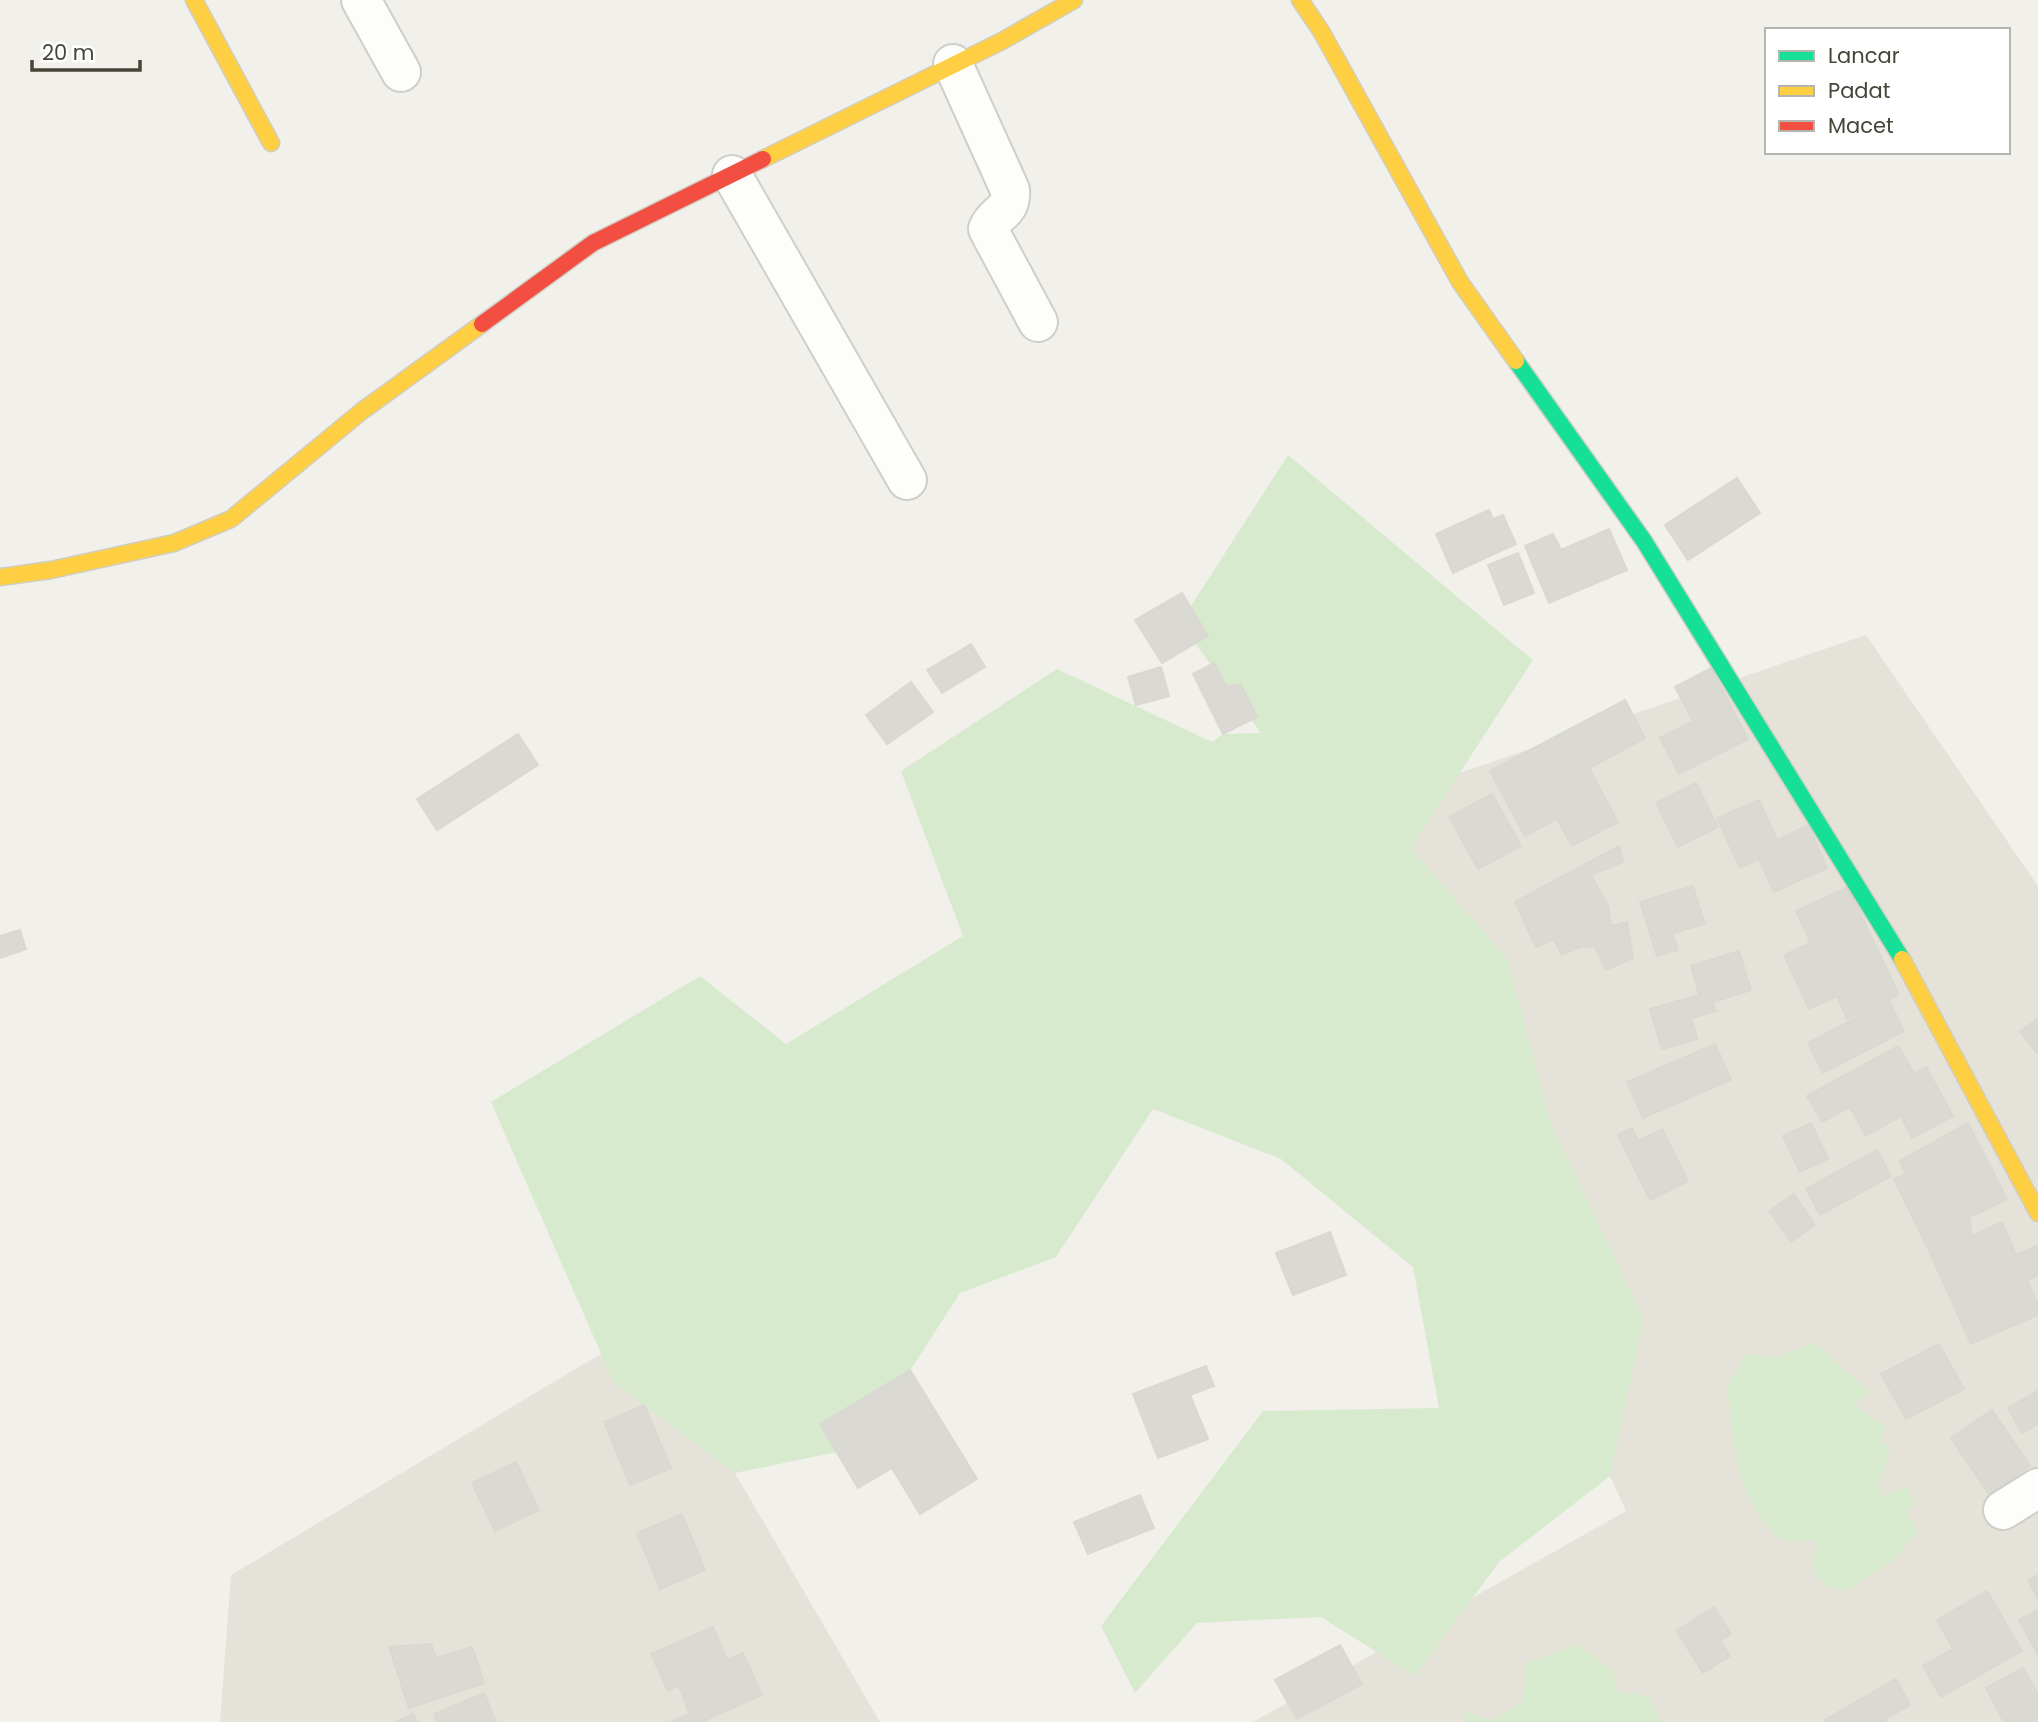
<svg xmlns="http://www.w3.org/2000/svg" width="2038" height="1722" viewBox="0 0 2038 1722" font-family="Poppins,sans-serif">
	<rect width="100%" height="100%" fill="#f1f0eb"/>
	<!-- residential -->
	<g fill="#e5e3d9">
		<path d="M 1866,635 L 2038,886 L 2038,1722 L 1253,1722 L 1626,1511 L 1309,824 Z"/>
		<path d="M 649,1325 L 880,1722 L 220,1722 L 231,1575 Z"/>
	</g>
	<!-- green -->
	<g fill="#d8eacd">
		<path d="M 1288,455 L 1533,660 L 1411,848 L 1508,960 L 1550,1122 L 1644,1319 L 1610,1476 L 1499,1562 L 1415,1676 L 1321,1617 L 1197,1623 L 1135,1693 L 1101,1626 L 1263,1411 L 1439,1408 L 1413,1267 L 1281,1159 L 1153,1109 L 1056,1257 L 960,1293 L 861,1447 L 735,1473 L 613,1381 L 491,1102 L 700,976 L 786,1044 L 963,936 L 901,771 L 1057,669 L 1212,742 L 1223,734 L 1261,733 L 1180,623 Z"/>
		<path d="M 1814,1342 L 1870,1392 L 1854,1405 L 1886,1427 L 1880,1439 L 1890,1449 L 1879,1482 L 1883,1496 L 1907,1487 L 1915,1504 L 1906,1512 L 1918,1530 L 1894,1560 L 1848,1590 L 1827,1587 L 1813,1571 L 1816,1540 L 1787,1541 L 1776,1537 L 1756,1511 L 1743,1483 L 1734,1447 L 1727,1386 L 1746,1354 L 1778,1357 Z"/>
		<path d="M 1578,1644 L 1614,1671 L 1615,1690 L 1649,1697 L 1661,1722 L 1465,1722 L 1461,1711 L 1493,1720 L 1523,1701 L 1526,1663 Z"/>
	</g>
	<!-- building -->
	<g fill="#dad9d4" stroke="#d9d8d1" stroke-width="2">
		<path d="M 1737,478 L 1760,513 L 1688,560 L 1665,525 Z"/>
		<path d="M 1489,510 L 1493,519 L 1503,515 L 1516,544 L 1453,573 L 1436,534 Z"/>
		<path d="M 1609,529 L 1627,570 L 1549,603 L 1525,546 L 1553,534 L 1561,550 Z"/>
		<path d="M 1518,553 L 1534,593 L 1504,605 L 1488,565 Z"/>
		<path d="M 1182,593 L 1208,636 L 1162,663 L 1135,620 Z"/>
		<path d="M 971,644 L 985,667 L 942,693 L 927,670 Z"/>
		<path d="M 1214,663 L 1226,686 L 1241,685 L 1257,717 L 1223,734 L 1193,674 Z"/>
		<path d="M 1161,667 L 1169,696 L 1136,705 L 1128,677 Z"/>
		<path d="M 1711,668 L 1748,739 L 1679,774 L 1660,738 L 1693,721 L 1675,687 Z"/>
		<path d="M 911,682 L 933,712 L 887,744 L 866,715 Z"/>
		<path d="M 1625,700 L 1645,738 L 1589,768 L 1618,822 L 1572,846 L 1557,819 L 1525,836 L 1490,771 Z"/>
		<path d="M 518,734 L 538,765 L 437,830 L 417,799 Z"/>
		<path d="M 1696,783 L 1718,827 L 1678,847 L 1656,803 Z"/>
		<path d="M 1492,794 L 1521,846 L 1478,869 L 1449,817 Z"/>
		<path d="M 1759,800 L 1777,840 L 1808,825 L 1827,868 L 1774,892 L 1759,859 L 1740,868 L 1717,818 Z"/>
		<path d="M 1619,846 L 1623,862 L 1591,875 L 1608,906 L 1611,926 L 1627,922 L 1633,958 L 1606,970 L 1595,947 L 1580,947 L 1562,955 L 1554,939 L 1536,947 L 1515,902 Z"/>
		<path d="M 1693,886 L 1705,924 L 1672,933 L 1678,950 L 1657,956 L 1640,902 Z"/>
		<path d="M 1848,887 L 1899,995 L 1847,1019 L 1837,996 L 1809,1009 L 1784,955 L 1811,943 L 1796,911 Z"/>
		<path d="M 20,930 L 26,949 L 0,958 L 0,936 Z"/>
		<path d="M 1739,951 L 1751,990 L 1713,1002 L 1716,1011 L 1692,1018 L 1697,1039 L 1662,1049 L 1650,1009 L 1699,995 L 1691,966 Z"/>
		<path d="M 1889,1001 L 1904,1031 L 1823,1073 L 1808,1043 Z"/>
		<path d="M 2038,1018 L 2038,1054 L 2020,1032 Z"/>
		<path d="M 1715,1044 L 1731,1080 L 1643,1118 L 1627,1082 Z"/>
		<path d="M 1898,1046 L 1914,1073 L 1926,1067 L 1953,1116 L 1912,1138 L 1901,1116 L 1866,1136 L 1850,1107 L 1822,1122 L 1807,1096 Z"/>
		<path d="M 1811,1123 L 1828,1159 L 1800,1172 L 1783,1136 Z"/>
		<path d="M 1968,1123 L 2007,1199 L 1970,1217 L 1971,1235 L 1931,1255 L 1894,1179 L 1906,1174 L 1900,1161 Z"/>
		<path d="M 1632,1128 L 1638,1141 L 1662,1129 L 1688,1181 L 1650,1200 L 1618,1135 Z"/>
		<path d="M 1877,1150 L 1891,1176 L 1820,1215 L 1806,1189 Z"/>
		<path d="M 1794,1194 L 1815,1225 L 1791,1242 L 1769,1211 Z"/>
		<path d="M 2002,1222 L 2016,1255 L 2038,1245 L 2038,1275 L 2027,1280 L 2038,1305 L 2038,1315 L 1971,1344 L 1931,1255 Z"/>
		<path d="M 1330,1232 L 1346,1275 L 1293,1295 L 1276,1253 Z"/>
		<path d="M 1939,1344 L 1964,1389 L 1906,1419 L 1881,1374 Z"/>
		<path d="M 1206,1366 L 1214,1386 L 1190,1395 L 1208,1439 L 1158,1458 L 1133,1394 Z"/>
		<path d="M 910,1370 L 977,1479 L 920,1514 L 892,1468 L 858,1488 L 820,1424 Z"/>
		<path d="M 2038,1391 L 2038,1424 L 2022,1433 L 2008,1408 Z"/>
		<path d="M 644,1405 L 671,1468 L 630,1485 L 604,1422 Z"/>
		<path d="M 1992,1410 L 2030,1466 L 1989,1494 L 1951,1438 Z"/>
		<path d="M 516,1462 L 539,1510 L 495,1531 L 472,1483 Z"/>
		<path d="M 1140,1495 L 1154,1528 L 1088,1554 L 1074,1522 Z"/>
		<path d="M 682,1514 L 705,1570 L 660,1589 L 637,1533 Z"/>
		<path d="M 2038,1575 L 2038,1599 L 2028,1580 Z"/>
		<path d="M 1987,1591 L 2022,1651 L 1941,1697 L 1923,1666 L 1953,1649 L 1937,1620 Z"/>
		<path d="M 1714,1607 L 1731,1634 L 1720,1641 L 1730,1656 L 1703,1673 L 1677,1631 Z"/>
		<path d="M 2038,1610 L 2038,1655 L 2019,1620 Z"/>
		<path d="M 713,1627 L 727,1660 L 743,1653 L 762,1695 L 701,1722 L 695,1722 L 689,1714 L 679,1685 L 668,1691 L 651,1654 Z"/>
		<path d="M 431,1644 L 436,1658 L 472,1647 L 484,1683 L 409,1708 L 389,1647 Z"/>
		<path d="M 1340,1645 L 1362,1684 L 1297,1719 L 1275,1680 Z"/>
		<path d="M 2023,1668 L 2038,1694 L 2038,1722 L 2004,1722 L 1986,1688 Z"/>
		<path d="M 1896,1679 L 1910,1705 L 1885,1719 L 1886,1722 L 1826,1722 L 1825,1720 Z"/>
		<path d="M 484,1693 L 496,1722 L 437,1722 L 434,1714 Z"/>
		<path d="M 413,1714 L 417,1722 L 395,1722 Z"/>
		<path d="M 689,1714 L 693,1722 L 671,1722 Z"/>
	</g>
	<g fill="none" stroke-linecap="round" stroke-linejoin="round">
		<defs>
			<g id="street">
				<path d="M 361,0 L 401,72"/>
				<path d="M 953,64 L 1010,190 C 1012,214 995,211 988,229 L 1038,322"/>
				<path d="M 732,175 L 907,480"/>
				<path d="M 2003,1510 L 2038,1488"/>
			</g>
			<path id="fast" d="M 1516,361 L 1644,541 L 1902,959"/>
			<g id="slow">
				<path d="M 194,0 L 271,143"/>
				<path d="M 1300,0 L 1321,31 L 1460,282 L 1516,361"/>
				<path d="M 763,159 L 1002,41 L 1074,0"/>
				<path d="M 0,577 L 51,570 L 174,543 L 231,519 L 362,411 L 482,324"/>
				<path d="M 1902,959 L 2038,1213"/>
			</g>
			<path id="jam" d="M 482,324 L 593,243 L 763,159"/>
		</defs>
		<!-- street casing -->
		<use href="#street" stroke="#cfcec9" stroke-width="42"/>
		<!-- fast casing -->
		<use href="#fast" stroke="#d0cec2" stroke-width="19"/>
		<!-- slow casing -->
		<use href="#slow" stroke="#d0cec2" stroke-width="19"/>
		<!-- jam casing -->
		<use href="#jam" stroke="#d0cec2" stroke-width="19"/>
		<!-- street -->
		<use href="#street" stroke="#fdfdfc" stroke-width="38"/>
		<!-- fast -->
		<use href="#fast" stroke="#16e098" stroke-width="16"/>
		<!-- slow -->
		<use href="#slow" stroke="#ffcf43" stroke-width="16"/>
		<!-- jam -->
		<use href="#jam" stroke="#f24e42" stroke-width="16"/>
	</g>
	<!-- legend -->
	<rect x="1765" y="28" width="245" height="126" fill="#ffffff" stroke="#b5b4af" stroke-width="2"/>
	<rect x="1779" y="51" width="35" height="10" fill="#16e098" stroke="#b5b4af" stroke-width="2"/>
	<text x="1828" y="63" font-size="21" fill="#464438">Lancar</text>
	<rect x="1779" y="86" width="35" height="10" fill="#ffcf43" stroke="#b5b4af" stroke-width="2"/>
	<text x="1828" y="98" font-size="21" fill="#464438">Padat</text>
	<rect x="1779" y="121" width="35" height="10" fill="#f24e42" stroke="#b5b4af" stroke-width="2"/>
	<text x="1828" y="133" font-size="21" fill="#464438">Macet</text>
	<!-- scale -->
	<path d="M32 60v10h108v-10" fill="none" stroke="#464438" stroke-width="3.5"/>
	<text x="42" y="60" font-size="21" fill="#464438" stroke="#ffffff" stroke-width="5" paint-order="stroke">20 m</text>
</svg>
